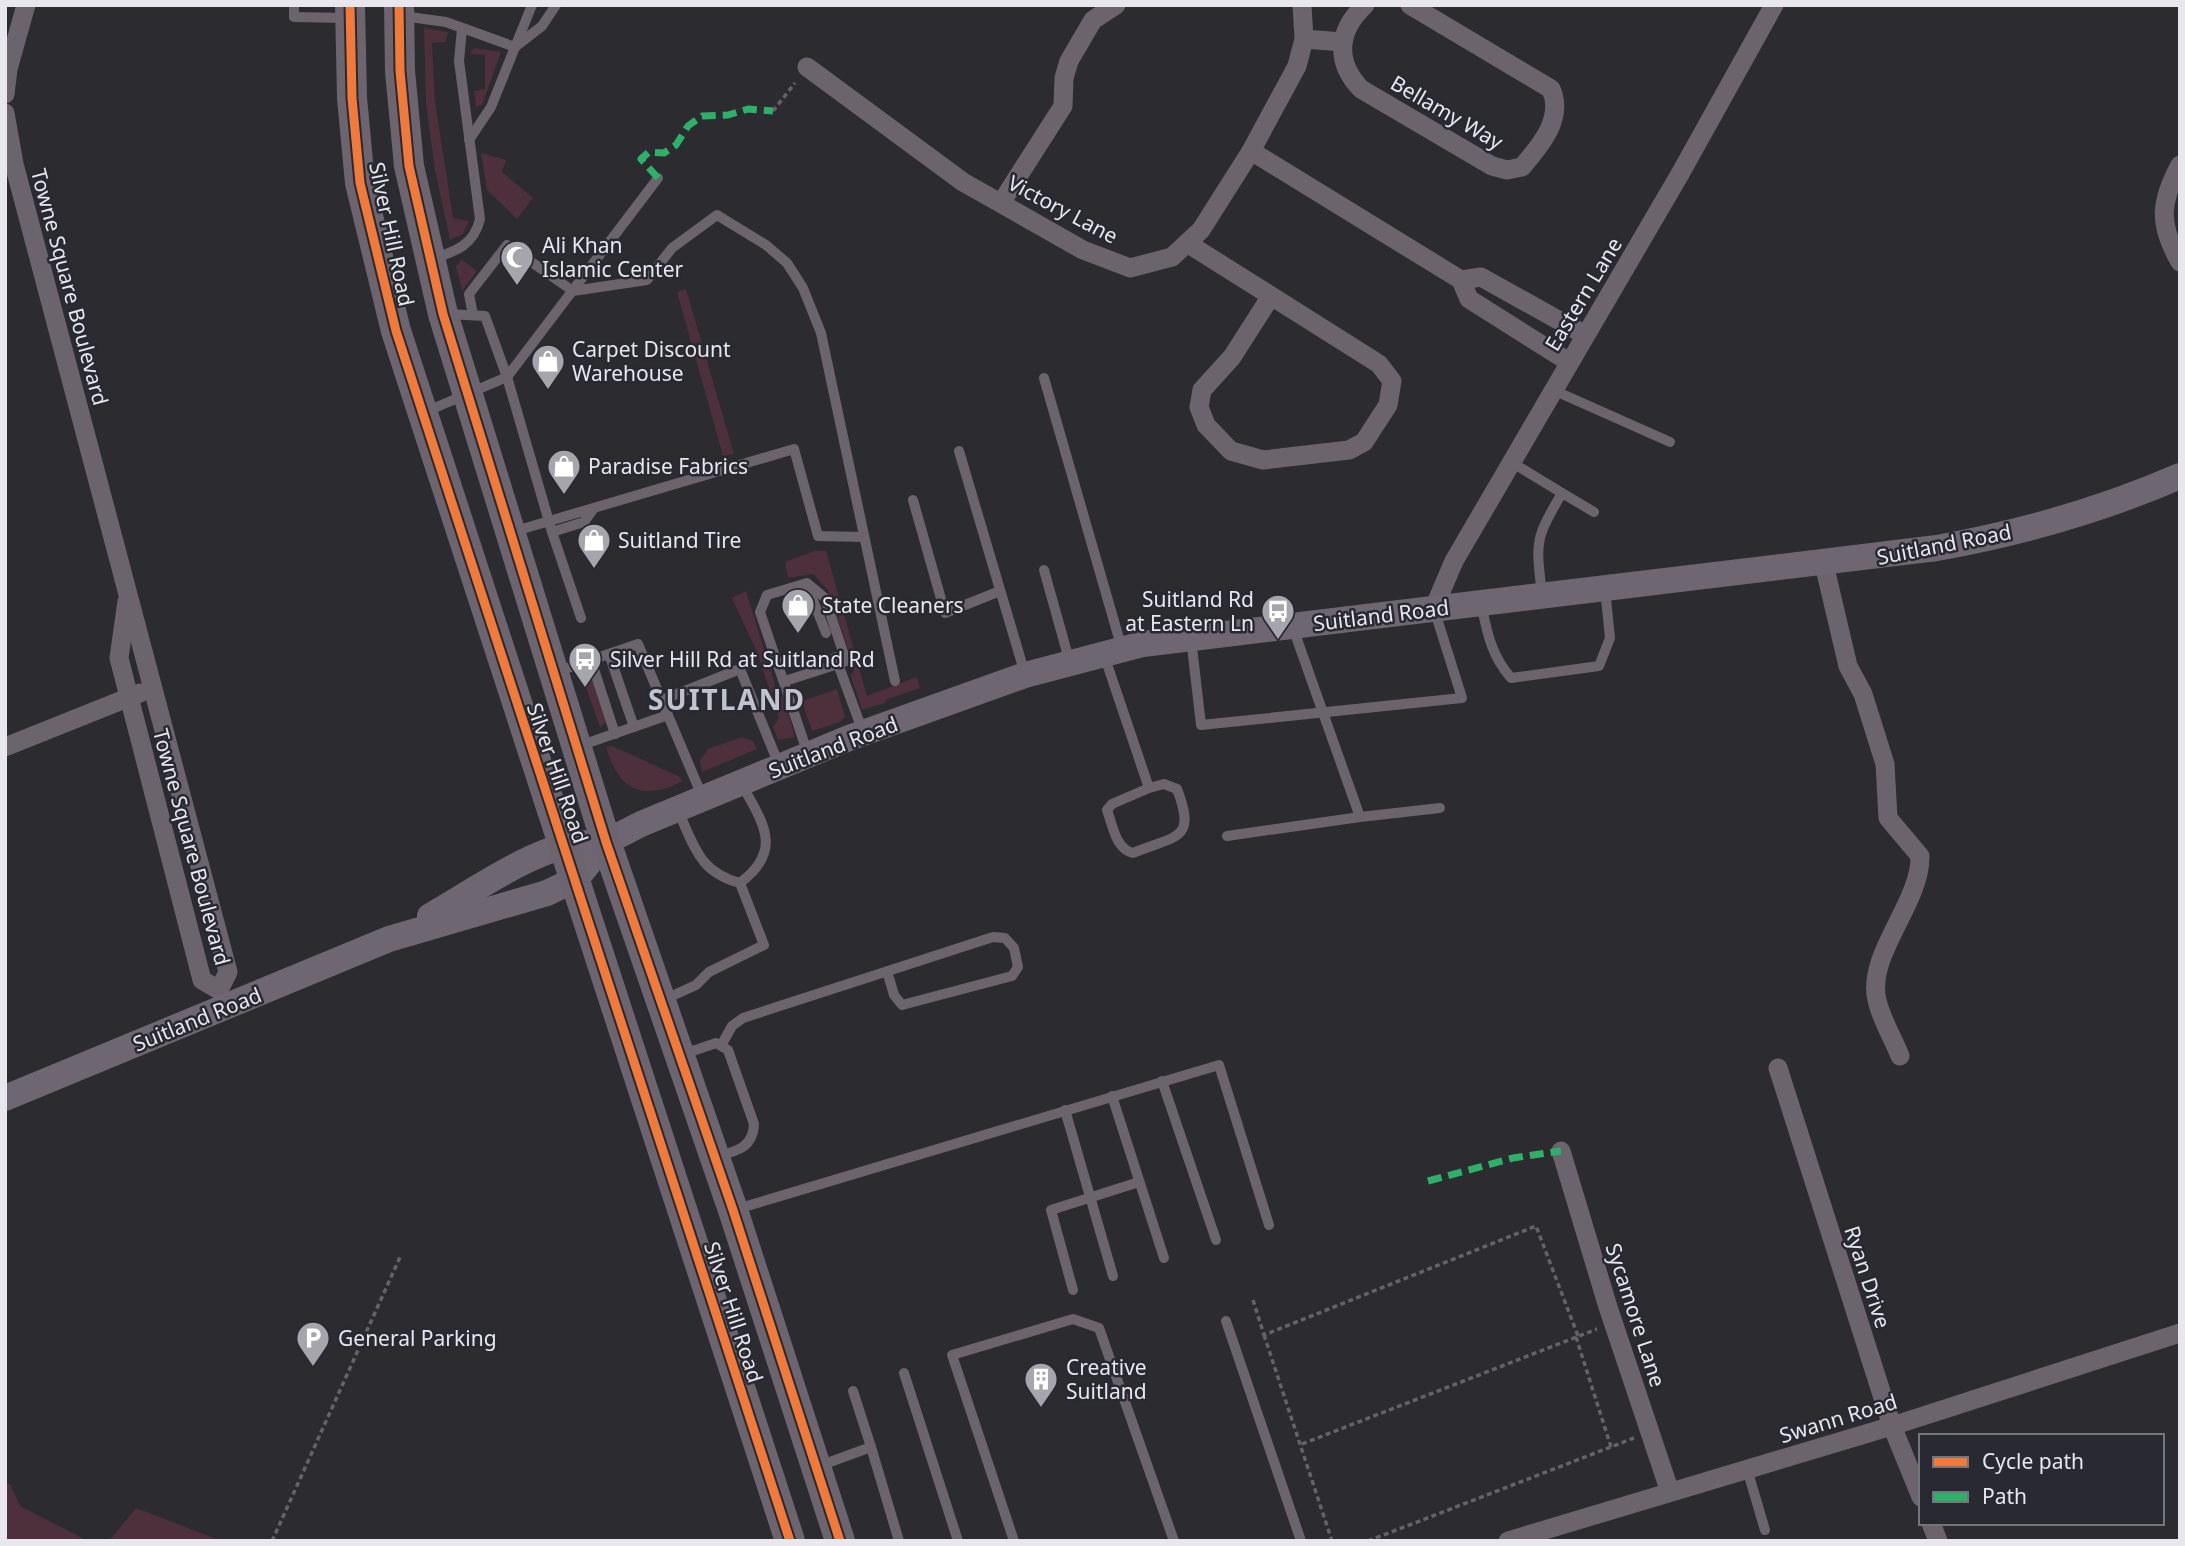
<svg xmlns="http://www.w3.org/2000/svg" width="2185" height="1546" viewBox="0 0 2185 1546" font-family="'Noto Sans',sans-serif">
	<rect width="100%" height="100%" fill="#2b2b30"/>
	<!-- green -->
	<g fill="#4d303c">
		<path d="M 424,28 L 449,32 L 445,42 L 432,43 L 435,101 L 453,218 L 469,221 L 463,234 L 450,240 L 435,170 L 426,104 Z"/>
		<path d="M 474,48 L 501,52 L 482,105 L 476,107 L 474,91 L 485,89 L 485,55 L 470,54 Z"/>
		<path d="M 481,153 L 506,160 L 502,172 L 533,198 L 517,219 L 487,190 Z"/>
		<path d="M 462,260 L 477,271 L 462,291 L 456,266 Z"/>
		<path d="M 686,289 L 734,454 L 723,456 L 677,292 Z"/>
		<path d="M 814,551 L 826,551 L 867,696 L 917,677 L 920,688 L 885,700 L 885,703 L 862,710 L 851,676 L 855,668 L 828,590 L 813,574 L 788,578 L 785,562 Z"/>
		<path d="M 746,591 L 778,695 L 784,698 L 795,737 L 778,740 L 773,727 L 779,718 L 757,652 L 732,598 Z"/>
		<path d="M 582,676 L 593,680 L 605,717 L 606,722 L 600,727 Z"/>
		<path d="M 837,689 L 845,717 L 840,722 L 812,731 L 802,701 Z"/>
		<path d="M 742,737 L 753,741 L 757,749 L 702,772 L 700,761 L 708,749 Z"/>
		<path d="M 612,746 L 678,776 L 683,781 C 641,802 619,790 606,747 Z"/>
		<path d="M 5,1483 L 10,1484 L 20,1506 L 88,1541 L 5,1541 Z"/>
		<path d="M 136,1508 L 219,1540 L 220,1541 L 109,1541 Z"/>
	</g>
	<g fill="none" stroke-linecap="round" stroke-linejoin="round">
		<!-- path -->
		<g stroke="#666269" stroke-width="3.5" stroke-dasharray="5 3.5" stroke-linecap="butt">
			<path d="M 773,111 L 795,83"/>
			<path d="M 1253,1300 L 1264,1335 L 1536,1226 L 1578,1336"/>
			<path d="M 1264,1335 L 1332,1541"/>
			<path d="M 1576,1337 L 1611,1447"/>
			<path d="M 1302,1444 L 1597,1329"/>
			<path d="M 272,1541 L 401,1255"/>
			<path d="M 1368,1541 L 1634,1438"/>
		</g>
		<!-- service -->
		<g stroke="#6b646d" stroke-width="10">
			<path d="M 294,5 L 294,17 L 346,18"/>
			<path d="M 402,16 L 446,22 L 515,47"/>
			<path d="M 515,47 L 542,26 L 556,5"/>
			<path d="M 469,140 L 491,107 L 532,5"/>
			<path d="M 433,259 C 456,251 474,245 480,219 L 459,61 L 462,28"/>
			<path d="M 447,314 L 485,316 L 507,377 L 658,178"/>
			<path d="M 473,315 L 469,294 L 507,245 L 573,291 L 647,280 L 672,248 L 717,215 L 766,245 L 787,263 L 803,288 L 821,333 L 895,681"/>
			<path d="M 1044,378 L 1122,649"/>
			<path d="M 1553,390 L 1670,442"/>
			<path d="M 425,412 L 507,377 L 552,532 L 581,618"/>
			<path d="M 959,451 L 1025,674"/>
			<path d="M 1511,462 L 1562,493 C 1534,541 1536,541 1542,595"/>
			<path d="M 1562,493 L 1594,512"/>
			<path d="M 913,500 L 945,613 L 1000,591"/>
			<path d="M 512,532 L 794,449 L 818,536 L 864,537"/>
			<path d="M 552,532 L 584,522 L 594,508"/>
			<path d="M 1044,570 L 1070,663"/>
			<path d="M 807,585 L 826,633"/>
			<path d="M 1481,603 C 1487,632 1491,655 1511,678 L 1599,666 L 1610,638 L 1605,589"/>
			<path d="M 1191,638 L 1201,725 L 1462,698 L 1435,612"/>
			<path d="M 609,654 L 634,727"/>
			<path d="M 1104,655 L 1149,788 L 1164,784 L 1177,789 C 1197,841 1176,835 1133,853 C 1115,848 1113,826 1107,810 L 1112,804 L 1149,788"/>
			<path d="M 591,660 L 615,734"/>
			<path d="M 556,672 L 638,644 L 702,796"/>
			<path d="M 785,681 L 838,664 L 835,657"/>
			<path d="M 662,700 L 740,669 L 779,765"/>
			<path d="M 579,746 L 668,715"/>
			<path d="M 808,754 L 760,612 L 767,595 L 807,583 L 825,598 L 846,661 L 838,664 L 863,732"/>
			<path d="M 678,811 C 695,847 699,872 740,883"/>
			<path d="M 1360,817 L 1440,808"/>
			<path d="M 1227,836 L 1360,817 L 1293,628"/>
			<path d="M 663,1000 L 696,985 L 709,972 L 764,945 L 740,883 C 784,850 763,823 741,783"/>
			<path d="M 722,1044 L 732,1026 L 743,1018 L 993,937 L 1005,938 L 1014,948 L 1018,967 L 1012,976 L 902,1005 L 894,995 L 887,971"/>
			<path d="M 684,1054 L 716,1043 L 728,1050 L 754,1124 C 753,1147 738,1151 718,1156"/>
			<path d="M 1162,1081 L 1216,1240"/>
			<path d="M 1112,1096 L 1164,1258"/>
			<path d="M 1065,1110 L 1113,1276"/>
			<path d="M 737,1209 L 1219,1065 L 1269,1225"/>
			<path d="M 1073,1290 L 1051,1210 L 1139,1182"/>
			<path d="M 1226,1321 L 1301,1541"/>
			<path d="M 904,1373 L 958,1541"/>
			<path d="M 871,1447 L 899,1541"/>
			<path d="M 819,1466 L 871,1447 L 853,1391"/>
			<path d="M 1747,1469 L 1765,1530"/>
			<path d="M 1014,1541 L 952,1355 L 1073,1319 L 1099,1328 L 1174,1541"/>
		</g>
		<!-- minor -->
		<g stroke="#6b646d" stroke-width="19">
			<path d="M 1365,5 C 1337,31 1335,62 1361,89 L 1492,166 L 1507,170 L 1522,167 C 1541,145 1564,118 1551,89 L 1410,5"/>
			<path d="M 1304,39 L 1343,42"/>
			<path d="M 807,67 L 963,182 L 1083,250 L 1130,268 L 1172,257 L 1201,230 L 1251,151 L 1297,66 L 1304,39 L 1302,5"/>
			<path d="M 5,94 L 8,69 L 26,5"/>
			<path d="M 5,113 L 14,164 L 228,972 L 219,990"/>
			<path d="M 1251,151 L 1461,280 L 1469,299 L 1569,362"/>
			<path d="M 2180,165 C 2160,202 2158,224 2180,262"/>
			<path d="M 1001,203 L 1063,106 L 1064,78 L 1069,61 L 1093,20 L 1116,5"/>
			<path d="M 1187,243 L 1379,364 L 1392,381 L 1388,405 L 1364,442 L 1349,450 L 1263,460 L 1231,451 L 1206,425 L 1199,407 L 1202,390 L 1232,357 L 1271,296"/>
			<path d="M 1461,280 L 1481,277 L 1585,335"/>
			<path d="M 1824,564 L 1848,666 L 1863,694 L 1885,764 L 1888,818 L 1920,856 C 1921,903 1866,955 1877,1000 C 1881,1019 1893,1038 1900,1056"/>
			<path d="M 127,601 L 119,658 L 202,980 L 219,990"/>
			<path d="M 1434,608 L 1454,561 L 1680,174 L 1774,5"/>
			<path d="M 5,747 L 140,693"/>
			<path d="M 1778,1068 L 1892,1426 L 1921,1497"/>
			<path d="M 1561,1151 L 1608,1307 L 1670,1492"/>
			<path d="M 1931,1523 L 1938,1541"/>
			<path d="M 1508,1541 L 1892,1426 L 2180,1333"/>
		</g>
		<!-- secondary -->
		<g stroke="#6e6671" stroke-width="26">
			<path d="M 430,916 C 471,893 538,845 583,843"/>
			<path d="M 5,1098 L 389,939 L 547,893 L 576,879 L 606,842 L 641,824 L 849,738 L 1025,675 L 1143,644 L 1937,548 C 2020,533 2102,510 2180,476"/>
		</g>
		<!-- primary -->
		<g stroke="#6c6570" stroke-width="30">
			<path d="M 350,5 L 352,98 L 360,183 L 396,331 L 790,1541"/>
			<path d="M 399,5 L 400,71 L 409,166 L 443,314 L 606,842 L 733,1210 L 840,1541"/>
		</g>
		<!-- quiet -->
		<g stroke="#2db169" stroke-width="7" stroke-dasharray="14 7" stroke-linecap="butt">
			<path d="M 658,178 L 641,159 L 649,152 L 664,153 L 676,145 L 688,126 L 702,116 L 728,115 L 748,109 L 773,111"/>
			<path d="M 1428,1181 L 1513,1158 L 1561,1151"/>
		</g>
		<defs>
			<g id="cycleway">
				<path d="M 350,5 L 352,98 L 360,183 L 396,331 L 790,1541"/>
				<path d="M 399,5 L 400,71 L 409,166 L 443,314 L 606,842 L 733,1210 L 840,1541"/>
			</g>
		</defs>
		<!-- cycleway casing -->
		<use href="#cycleway" stroke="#292932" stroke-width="13"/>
		<!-- cycleway -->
		<use href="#cycleway" stroke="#f17a3a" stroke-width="9"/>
	</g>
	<!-- icons -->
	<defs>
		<symbol id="mosque-pin" viewBox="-11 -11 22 30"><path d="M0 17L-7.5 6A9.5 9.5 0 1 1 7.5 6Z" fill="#a6a5ac" stroke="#292932"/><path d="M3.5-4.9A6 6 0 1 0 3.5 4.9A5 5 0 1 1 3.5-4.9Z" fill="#fff"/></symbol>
		<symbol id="shop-pin" viewBox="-11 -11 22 30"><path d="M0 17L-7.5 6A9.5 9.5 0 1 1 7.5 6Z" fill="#a6a5ac" stroke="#292932"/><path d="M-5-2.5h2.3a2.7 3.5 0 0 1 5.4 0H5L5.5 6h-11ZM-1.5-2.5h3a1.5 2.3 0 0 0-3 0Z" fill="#fff"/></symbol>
		<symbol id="bus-pin" viewBox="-11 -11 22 30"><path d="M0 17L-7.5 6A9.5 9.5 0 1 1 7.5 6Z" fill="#a6a5ac" stroke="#292932"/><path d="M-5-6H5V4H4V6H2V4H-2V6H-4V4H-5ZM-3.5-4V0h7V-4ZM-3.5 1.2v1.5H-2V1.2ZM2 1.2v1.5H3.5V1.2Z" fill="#fff"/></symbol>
		<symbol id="parking-pin" viewBox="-11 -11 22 30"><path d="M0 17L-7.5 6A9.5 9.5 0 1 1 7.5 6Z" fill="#a6a5ac" stroke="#292932"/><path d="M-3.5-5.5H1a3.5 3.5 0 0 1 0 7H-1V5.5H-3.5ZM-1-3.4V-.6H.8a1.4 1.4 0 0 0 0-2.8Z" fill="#fff"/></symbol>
		<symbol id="building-pin" viewBox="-11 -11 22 30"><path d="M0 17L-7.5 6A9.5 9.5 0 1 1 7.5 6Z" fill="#a6a5ac" stroke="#292932"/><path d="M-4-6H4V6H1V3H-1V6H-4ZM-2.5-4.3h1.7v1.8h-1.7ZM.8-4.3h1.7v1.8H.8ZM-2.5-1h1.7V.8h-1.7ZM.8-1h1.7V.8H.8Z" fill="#fff"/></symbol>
	</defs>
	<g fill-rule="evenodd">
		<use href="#mosque-pin" x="498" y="238" width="38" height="52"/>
		<use href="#shop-pin" x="529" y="342" width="38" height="52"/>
		<use href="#shop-pin" x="545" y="447" width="38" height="52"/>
		<use href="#shop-pin" x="575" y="521" width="38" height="52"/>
		<use href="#shop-pin" x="779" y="586" width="38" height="52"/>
		<use href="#bus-pin" x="1259" y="592" width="38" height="52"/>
		<use href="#bus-pin" x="566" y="640" width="38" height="52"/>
		<use href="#parking-pin" x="294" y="1319" width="38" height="52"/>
		<use href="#building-pin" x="1022" y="1360" width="38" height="52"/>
	</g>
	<g text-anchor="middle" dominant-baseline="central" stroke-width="5" stroke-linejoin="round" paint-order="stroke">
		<!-- street labels -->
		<g font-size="21" fill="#e8e7ee" stroke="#292932">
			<text transform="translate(1447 112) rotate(30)">Bellamy Way</text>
			<text transform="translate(1063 209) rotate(28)">Victory Lane</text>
			<text transform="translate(392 234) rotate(78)">Silver Hill Road</text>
			<text transform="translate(70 287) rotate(75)">Towne Square Boulevard</text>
			<text transform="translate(1583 294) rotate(-59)">Eastern Lane</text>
			<text transform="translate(1944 544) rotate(-11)">Suitland Road</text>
			<text transform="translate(1381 615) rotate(-7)">Suitland Road</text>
			<text transform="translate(833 747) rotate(-21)">Suitland Road</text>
			<text transform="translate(558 773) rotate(71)">Silver Hill Road</text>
			<text transform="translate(192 847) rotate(75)">Towne Square Boulevard</text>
			<text transform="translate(197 1019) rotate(-22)">Suitland Road</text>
			<text transform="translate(1868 1277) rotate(72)">Ryan Drive</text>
			<text transform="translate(734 1312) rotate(72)">Silver Hill Road</text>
			<text transform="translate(1636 1315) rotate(72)">Sycamore Lane</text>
			<text transform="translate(1838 1418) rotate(-17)">Swann Road</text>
		</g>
		<!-- poi labels -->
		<g font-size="21" fill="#e8e7ee" stroke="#292932" text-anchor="start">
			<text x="542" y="245">Ali Khan<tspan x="542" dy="24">Islamic Center</tspan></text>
			<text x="572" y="349">Carpet Discount<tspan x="572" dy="24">Warehouse</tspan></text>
			<text x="588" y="466">Paradise Fabrics</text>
			<text x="618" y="540">Suitland Tire</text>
			<text x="1254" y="599" text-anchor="end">Suitland Rd<tspan x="1254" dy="24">at Eastern Ln</tspan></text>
			<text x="822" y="605">State Cleaners</text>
			<text x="610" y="659">Silver Hill Rd at Suitland Rd</text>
			<text x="338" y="1338">General Parking</text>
			<text x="1066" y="1367">Creative<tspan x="1066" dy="24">Suitland</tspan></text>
		</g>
		<!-- district labels -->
		<g font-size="28" font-weight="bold" letter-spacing="2" fill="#c3c2cf" stroke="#292932">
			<text x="727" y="699">SUITLAND</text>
		</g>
	</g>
	<!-- border -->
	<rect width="2185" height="1546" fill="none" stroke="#e8e7ee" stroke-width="14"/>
	<!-- legend -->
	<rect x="1919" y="1434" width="245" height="91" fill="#292932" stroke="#75757d" stroke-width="2"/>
	<rect x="1933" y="1457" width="35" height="10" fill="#f17a3a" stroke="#75757d" stroke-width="2"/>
	<text x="1982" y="1469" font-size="21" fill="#e8e7ee">Cycle path</text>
	<rect x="1933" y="1492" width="35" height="10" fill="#2db169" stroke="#75757d" stroke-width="2"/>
	<text x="1982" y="1504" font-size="21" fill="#e8e7ee">Path</text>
</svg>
